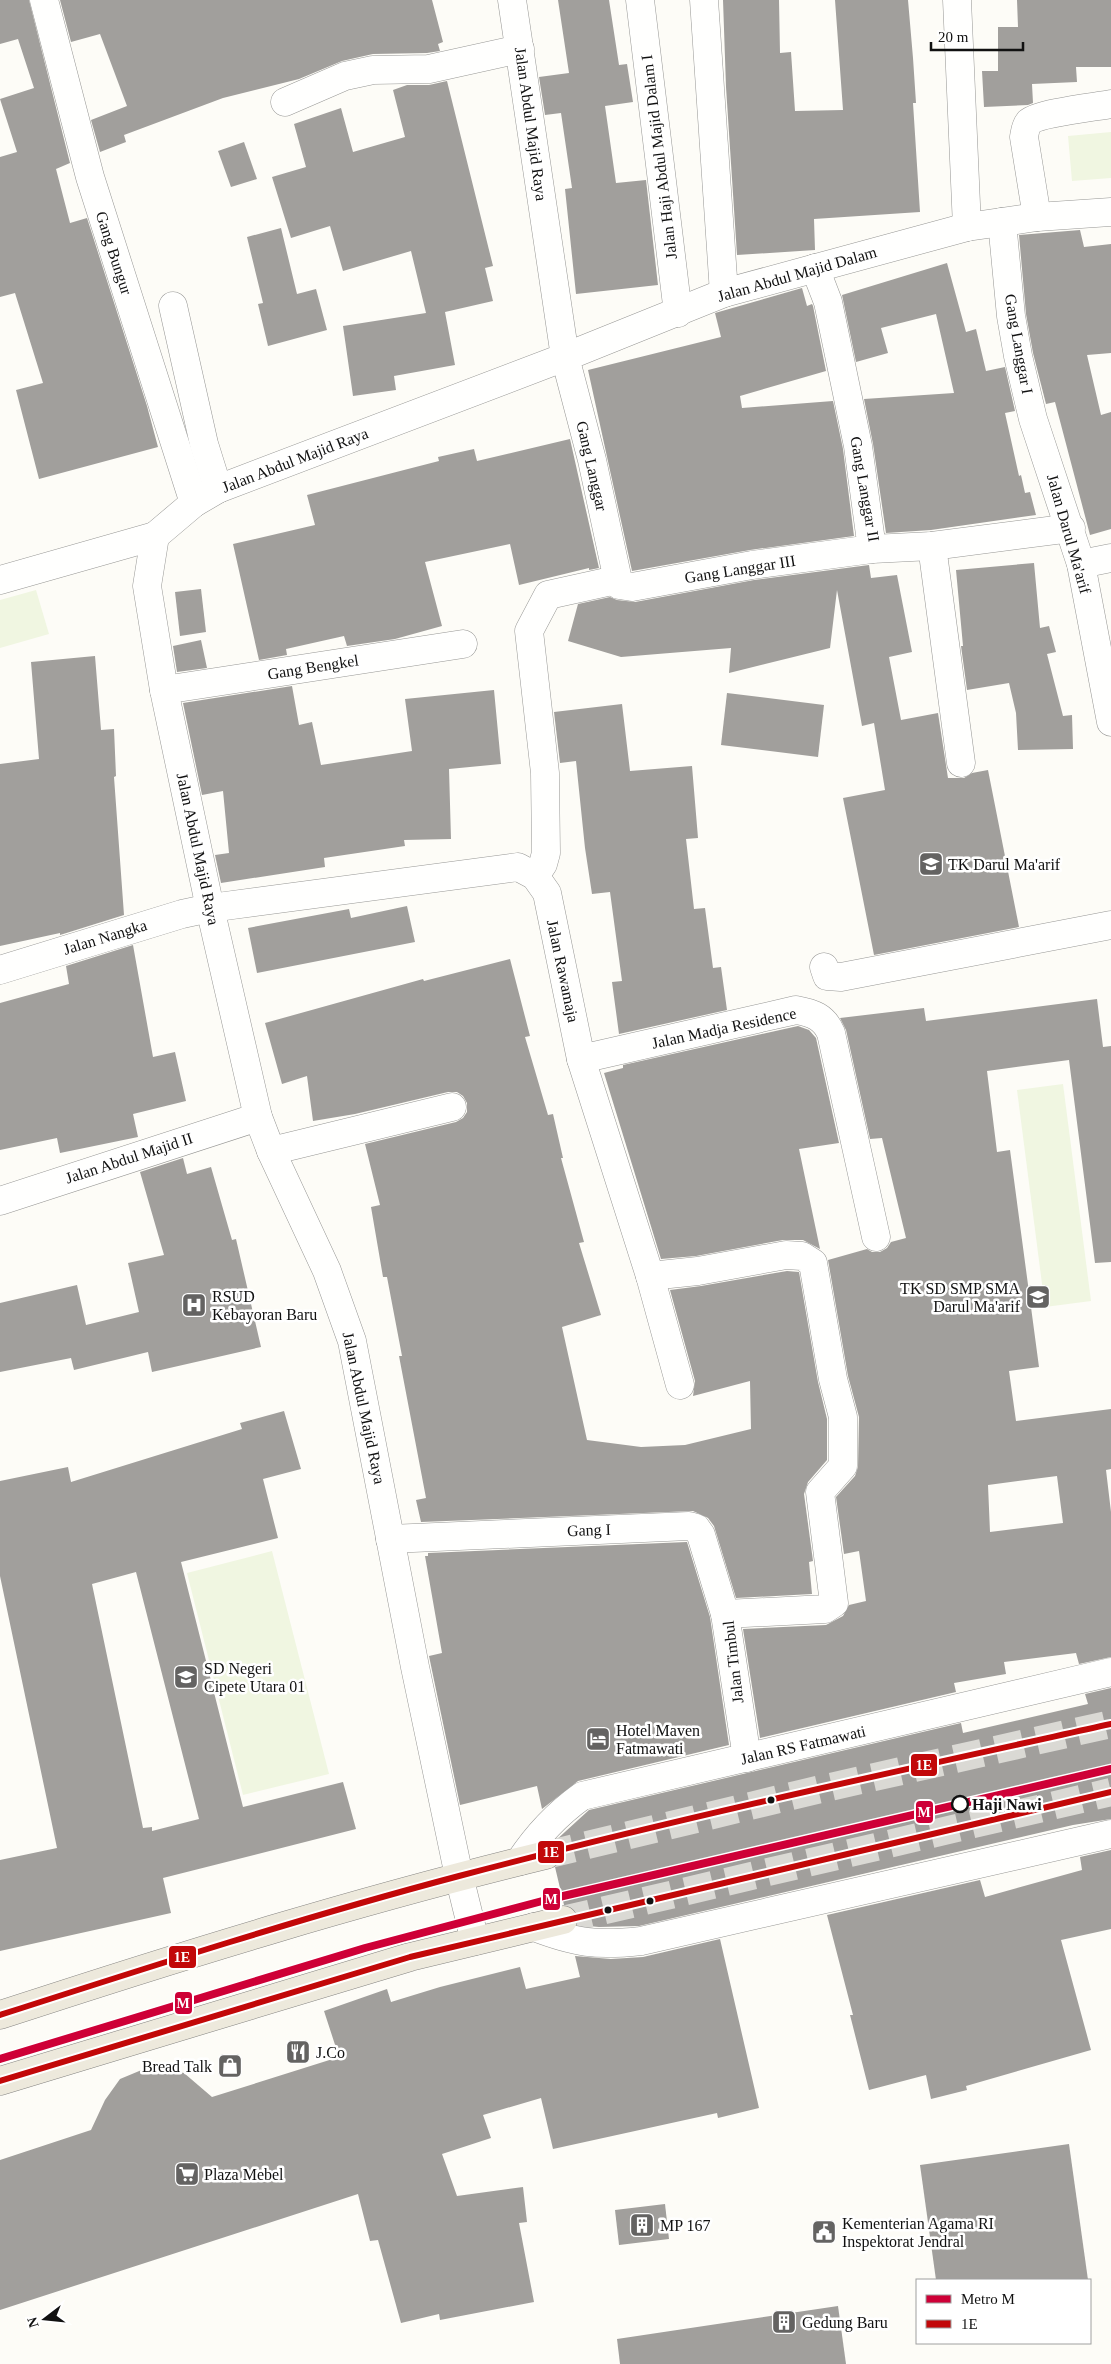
<svg xmlns="http://www.w3.org/2000/svg" width="1111" height="2364" viewBox="0 0 1111 2364" font-family="Georgia,serif">
	<rect width="100%" height="100%" fill="#fdfcf7"/>
	<!-- pitch -->
	<g fill="#f0f6e1">
		<path d="M 1111,132 L 1111,178 L 1072,181 L 1068,136 Z"/>
		<path d="M 36,590 L 49,634 L 0,648 L 0,600 Z"/>
		<path d="M 1063,1084 L 1091,1301 L 1045,1307 L 1017,1090 Z"/>
		<path d="M 272,1551 L 329,1774 L 243,1795 L 187,1573 Z"/>
	</g>
	<!-- building -->
	<g fill="#a19f9c" fill-rule="evenodd">
		<path d="M 0,0 L 29,0 L 70,163 L 56,169 L 70,223 L 87,218 L 147,406 L 158,447 L 39,479 L 16,390 L 43,383 L 15,293 L 0,297 L 0,157 L 17,152 L 0,99 L 34,88 L 18,39 L 0,44 Z"/>
		<path d="M 60,0 L 432,0 L 443,42 L 438,44 L 440,51 L 427,53 L 373,54 L 342,61 L 299,79 L 223,98 L 124,135 L 126,142 L 100,152 L 91,120 L 127,106 L 100,34 L 71,42 Z"/>
		<path d="M 558,0 L 609,0 L 619,65 L 627,64 L 633,102 L 605,106 L 616,183 L 646,180 L 658,285 L 576,294 L 565,189 L 572,188 L 561,113 L 545,115 L 539,77 L 569,73 Z"/>
		<path d="M 723,0 L 779,0 L 780,53 L 791,52 L 795,111 L 843,110 L 835,0 L 908,0 L 913,58 L 916,103 L 913,103 L 920,212 L 814,219 L 815,250 L 737,255 L 726,87 Z"/>
		<path d="M 1017,0 L 1111,0 L 1111,67 L 1076,67 L 1077,82 L 1032,84 L 1033,103 L 1028,105 L 984,107 L 982,71 L 998,71 L 998,27 L 1018,27 Z"/>
		<path d="M 447,81 L 493,266 L 485,268 L 493,301 L 445,312 L 455,365 L 394,376 L 396,390 L 353,396 L 343,326 L 426,313 L 411,251 L 343,271 L 330,226 L 291,238 L 272,177 L 306,167 L 294,124 L 341,108 L 353,152 L 405,137 L 393,90 L 407,85 L 429,85 Z"/>
		<path d="M 244,142 L 257,179 L 231,187 L 218,151 Z"/>
		<path d="M 281,228 L 297,294 L 316,289 L 327,330 L 268,346 L 258,304 L 263,303 L 247,237 Z"/>
		<path d="M 1080,230 L 1084,247 L 1111,244 L 1111,353 L 1087,355 L 1101,415 L 1111,412 L 1111,529 L 1090,535 L 1055,402 L 1046,404 L 1033,353 L 1026,314 L 1019,235 Z"/>
		<path d="M 947,263 L 966,332 L 976,329 L 986,371 L 1005,367 L 1015,411 L 1005,413 L 1019,476 L 1021,475 L 1025,493 L 1030,492 L 1036,515 L 931,530 L 886,533 L 873,444 L 864,399 L 954,393 L 936,314 L 881,328 L 888,353 L 856,362 L 842,295 Z"/>
		<path d="M 802,288 L 807,306 L 812,304 L 813,306 L 826,371 L 740,396 L 742,408 L 833,401 L 843,449 L 854,536 L 750,550 L 632,571 L 588,370 L 721,337 L 715,313 Z"/>
		<path d="M 570,439 L 599,568 L 589,570 L 589,568 L 519,585 L 510,544 L 425,562 L 442,626 L 395,639 L 347,646 L 344,636 L 286,649 L 287,655 L 259,660 L 233,544 L 315,525 L 307,495 L 439,461 L 438,457 L 474,449 L 477,461 Z"/>
		<path d="M 1034,563 L 1040,628 L 1049,626 L 1056,652 L 1047,654 L 1063,716 L 1072,715 L 1073,749 L 1018,750 L 1016,713 L 1009,683 L 967,690 L 961,646 L 963,646 L 956,570 Z"/>
		<path d="M 869,565 L 871,578 L 897,575 L 912,652 L 889,657 L 901,720 L 938,713 L 948,778 L 964,778 L 972,773 L 988,770 L 1019,927 L 874,955 L 843,798 L 885,790 L 874,723 L 862,726 L 837,590 L 830,648 L 729,673 L 731,648 L 621,657 L 568,641 L 578,604 L 610,597 L 617,600 L 635,602 L 754,580 Z"/>
		<path d="M 201,589 L 206,632 L 180,636 L 175,592 Z"/>
		<path d="M 201,640 L 207,668 L 177,672 L 173,646 Z"/>
		<path d="M 95,656 L 101,730 L 114,729 L 116,776 L 114,777 L 124,915 L 60,935 L 60,933 L 0,946 L 0,764 L 39,759 L 31,662 Z"/>
		<path d="M 292,686 L 299,725 L 312,722 L 321,765 L 412,751 L 405,699 L 494,690 L 501,764 L 449,769 L 451,839 L 404,840 L 405,846 L 324,858 L 325,867 L 221,883 L 215,855 L 229,853 L 223,791 L 202,795 L 183,703 Z"/>
		<path d="M 727,693 L 824,705 L 818,757 L 721,745 Z"/>
		<path d="M 622,704 L 630,771 L 692,766 L 698,838 L 686,839 L 694,909 L 705,908 L 713,968 L 721,967 L 727,1010 L 619,1034 L 612,982 L 622,981 L 610,892 L 592,894 L 585,848 L 576,761 L 560,763 L 554,712 Z"/>
		<path d="M 407,906 L 415,942 L 257,973 L 248,928 L 349,909 L 351,918 Z"/>
		<path d="M 133,945 L 153,1057 L 175,1052 L 186,1101 L 133,1114 L 138,1137 L 60,1153 L 57,1138 L 0,1150 L 0,1003 L 69,984 L 66,966 Z"/>
		<path d="M 510,959 L 530,1036 L 525,1037 L 548,1115 L 553,1114 L 563,1158 L 561,1158 L 584,1242 L 579,1243 L 601,1315 L 562,1327 L 587,1440 L 641,1447 L 685,1445 L 751,1429 L 750,1381 L 693,1396 L 695,1381 L 670,1290 L 701,1286 L 787,1271 L 799,1272 L 818,1382 L 827,1419 L 827,1460 L 808,1482 L 804,1494 L 813,1561 L 809,1562 L 812,1594 L 736,1598 L 714,1526 L 708,1518 L 693,1511 L 421,1522 L 416,1500 L 426,1498 L 399,1356 L 402,1356 L 387,1277 L 383,1277 L 371,1207 L 380,1205 L 365,1144 L 456,1122 L 463,1118 L 467,1112 L 467,1103 L 463,1096 L 457,1092 L 448,1092 L 355,1114 L 313,1121 L 307,1076 L 282,1084 L 265,1023 L 423,979 L 424,981 Z"/>
		<path d="M 1097,999 L 1103,1047 L 1111,1046 L 1111,1262 L 1095,1263 L 1069,1060 L 987,1071 L 997,1152 L 1010,1150 L 1039,1367 L 1009,1371 L 1016,1421 L 1111,1409 L 1111,1469 L 1106,1470 L 1111,1512 L 1111,1657 L 1079,1664 L 1076,1653 L 1004,1662 L 1006,1674 L 954,1683 L 956,1692 L 760,1738 L 743,1629 L 826,1625 L 843,1616 L 849,1605 L 866,1601 L 859,1551 L 844,1554 L 836,1497 L 855,1476 L 858,1467 L 859,1417 L 848,1376 L 828,1260 L 867,1249 L 872,1252 L 880,1252 L 887,1248 L 891,1242 L 906,1238 L 882,1138 L 870,1139 L 846,1030 L 840,1018 L 924,1008 L 926,1021 ZM 1057,1476 L 1063,1523 L 990,1532 L 988,1485 Z"/>
		<path d="M 798,1026 L 809,1030 L 816,1038 L 839,1143 L 799,1149 L 820,1249 L 803,1240 L 783,1240 L 696,1256 L 661,1259 L 604,1073 L 623,1068 L 623,1065 Z"/>
		<path d="M 183,1158 L 187,1174 L 211,1167 L 232,1240 L 236,1239 L 261,1347 L 152,1372 L 148,1352 L 74,1370 L 71,1358 L 0,1372 L 0,1303 L 77,1285 L 86,1325 L 139,1312 L 128,1263 L 164,1255 L 140,1172 Z"/>
		<path d="M 284,1411 L 301,1469 L 263,1479 L 278,1538 L 181,1562 L 243,1807 L 343,1782 L 356,1829 L 163,1878 L 171,1913 L 0,1951 L 0,1860 L 57,1848 L 0,1576 L 0,1481 L 68,1467 L 71,1482 L 242,1429 L 240,1423 ZM 136,1572 L 199,1819 L 152,1831 L 152,1827 L 143,1828 L 92,1584 Z"/>
		<path d="M 687,1542 L 710,1617 L 729,1745 L 578,1781 L 542,1809 L 537,1786 L 460,1805 L 429,1656 L 442,1653 L 425,1556 L 428,1556 L 428,1553 Z"/>
		<path d="M 1111,1688 L 1111,1819 L 1073,1825 L 639,1926 L 599,1927 L 578,1925 L 578,1917 L 575,1910 L 564,1905 L 555,1867 L 561,1860 L 561,1852 L 554,1842 L 589,1810 L 961,1723 L 963,1733 L 1088,1704 L 1085,1694 Z"/>
		<path d="M 1111,1850 L 1111,1929 L 1061,1940 L 1091,2050 L 966,2086 L 967,2090 L 931,2099 L 926,2075 L 869,2090 L 850,2015 L 853,2015 L 827,1915 L 980,1880 L 985,1897 L 1082,1870 L 1080,1857 Z"/>
		<path d="M 720,1939 L 759,2108 L 718,2118 L 717,2113 L 553,2149 L 541,2098 L 483,2115 L 491,2138 L 442,2154 L 457,2196 L 523,2187 L 527,2222 L 519,2223 L 534,2302 L 440,2320 L 439,2314 L 401,2323 L 378,2240 L 370,2241 L 358,2194 L 0,2310 L 0,2160 L 91,2130 L 105,2100 L 120,2079 L 144,2069 L 163,2068 L 184,2073 L 212,2097 L 339,2057 L 324,2011 L 387,1989 L 391,2002 L 440,1987 L 520,1967 L 526,1989 L 580,1977 L 575,1956 L 611,1959 L 643,1957 Z"/>
		<path d="M 1069,2144 L 1088,2280 L 936,2280 L 920,2165 Z"/>
		<path d="M 665,2204 L 669,2239 L 619,2245 L 615,2210 Z"/>
		<path d="M 838,2306 L 846,2364 L 620,2364 L 617,2339 Z"/>
	</g>
	<g fill="none" stroke-linecap="round" stroke-linejoin="round">
		<!-- major-tunnel -->
		<g stroke="#dad9d4" stroke-width="28" stroke-dasharray="28 14" stroke-linecap="butt">
			<path d="M 546,1855 L 821,1789 L 1111,1724"/>
			<path d="M 563,1920 L 1111,1792"/>
		</g>
		<defs>
			<g id="minor">
				<path d="M 44,0 L 90,177 L 194,503"/>
				<path d="M 640,0 L 678,313"/>
				<path d="M 704,0 L 724,293"/>
				<path d="M 957,0 L 967,227"/>
				<path d="M 285,102 L 345,76 L 373,70 L 429,69 L 520,49"/>
				<path d="M 1037,217 L 1024,137 C 1025,132 1025,127 1029,122 C 1039,113 1095,107 1111,104"/>
				<path d="M 1002,222 L 1011,316 L 1018,356 L 1033,419 L 1081,564 L 1111,722"/>
				<path d="M 815,268 L 828,302 L 858,446 L 872,549 L 932,546 L 1071,528"/>
				<path d="M 173,306 L 204,444 L 218,489"/>
				<path d="M 932,546 L 961,763"/>
				<path d="M 872,549 L 752,565 L 632,587 L 619,585 L 592,460 L 565,357 L 724,293 L 967,227 L 1037,217 L 1111,212"/>
				<path d="M 1081,564 L 1111,558"/>
				<path d="M 0,580 L 155,536"/>
				<path d="M 164,690 L 463,644"/>
				<path d="M 535,876 L 543,864 L 546,853 L 545,773 L 529,631 L 548,595 L 616,580"/>
				<path d="M 824,967 L 827,976 L 841,977 L 1111,925"/>
				<path d="M 0,970 L 182,914 L 210,908 L 518,867 L 535,876 L 547,893 L 581,1059 L 650,1276 L 680,1385"/>
				<path d="M 581,1059 L 796,1010 C 813,1013 824,1017 831,1033 L 876,1237"/>
				<path d="M 271,1151 L 452,1107"/>
				<path d="M 0,1201 L 258,1117"/>
				<path d="M 650,1276 L 698,1271 L 786,1255 L 802,1256 L 813,1263 L 833,1379 L 843,1417 L 843,1466 L 820,1492 L 834,1603 L 825,1609 L 725,1614 L 747,1758"/>
				<path d="M 390,1539 L 689,1526 L 696,1528 L 701,1535 L 725,1614"/>
				<path d="M 520,1861 C 537,1835 557,1814 582,1796 L 1111,1672"/>
				<path d="M 534,1927 C 576,1943 596,1946 641,1941 L 1111,1834"/>
				<path d="M 475,1941 L 459,1876 L 415,1667 L 352,1341 L 327,1271 L 271,1151 L 258,1117 L 210,908 L 164,690 L 147,586 L 155,536 L 194,503 L 218,489 L 565,357 L 512,0"/>
			</g>
			<g id="major">
				<path d="M 0,2015 C 180,1956 361,1900 546,1855"/>
				<path d="M 0,2081 L 410,1957 L 563,1920"/>
			</g>
		</defs>
		<!-- minor casing -->
		<use href="#minor" stroke="#979795" stroke-width="29"/>
		<!-- major casing -->
		<use href="#major" stroke="#858482" stroke-width="29"/>
		<!-- minor -->
		<use href="#minor" stroke="#fffffe" stroke-width="28"/>
		<!-- major -->
		<use href="#major" stroke="#ede9dc" stroke-width="28"/>
		<defs>
			<g id="bus-1">
				<path d="M 0,2015 C 152,1966 304,1917 459,1876 C 675,1819 893,1772 1111,1724"/>
				<path d="M 0,2081 L 410,1957 L 1111,1792"/>
			</g>
		</defs>
		<!-- bus-1 casing -->
		<use href="#bus-1" stroke="#fff" stroke-width="10"/>
		<!-- bus-1 -->
		<use href="#bus-1" stroke="#c20809" stroke-width="6"/>
		<defs>
			<path id="metro-1" d="M 0,2059 L 365,1948 L 546,1900 L 1111,1769"/>
		</defs>
		<!-- metro-1 casing -->
		<use href="#metro-1" stroke="#fff" stroke-width="11"/>
		<!-- metro-1 -->
		<use href="#metro-1" stroke="#ce0037" stroke-width="8"/>
	</g>
	<!-- icons -->
	<defs>
		<symbol id="school-square" viewBox="-11 -11 22 22"><rect x="-9" y="-9" width="18" height="18" rx="4" fill="#646362" stroke="#fff"/><path d="M0-5L7-2L0 1L-7-2ZM-4 1L0 2.5L4 1V4Q0 6-4 4Z" fill="#fff"/></symbol>
		<symbol id="hospital-square" viewBox="-11 -11 22 22"><rect x="-9" y="-9" width="18" height="18" rx="4" fill="#646362" stroke="#fff"/><path d="M-5-5h3v3.5h4V-5h3V5h-3V1.5h-4V5h-3Z" fill="#fff"/></symbol>
		<symbol id="hotel-square" viewBox="-11 -11 22 22"><rect x="-9" y="-9" width="18" height="18" rx="4" fill="#646362" stroke="#fff"/><path d="M-6-4.5h1.5V1H6V5H4.5V3h-9V5H-6ZM-4 0a1.8 1.8 0 1 1 3.6 0ZM.5 0V-2.5h3Q6-2.5 6 0Z" fill="#fff"/></symbol>
		<symbol id="restaurant-square" viewBox="-11 -11 22 22"><rect x="-9" y="-9" width="18" height="18" rx="4" fill="#646362" stroke="#fff"/><path d="M-5-6h1v4h1v-4h1v4h1v-4h1v5L-1.5 .5V6h-2V.5L-5-1ZM5-6V6H3V1.5H1.5Q1.5-4 5-6Z" fill="#fff"/></symbol>
		<symbol id="shop-square" viewBox="-11 -11 22 22"><rect x="-9" y="-9" width="18" height="18" rx="4" fill="#646362" stroke="#fff"/><path d="M-5-2.5h2.3a2.7 3.5 0 0 1 5.4 0H5L5.5 6h-11ZM-1.5-2.5h3a1.5 2.3 0 0 0-3 0Z" fill="#fff"/></symbol>
		<symbol id="supermarket-square" viewBox="-11 -11 22 22"><rect x="-9" y="-9" width="18" height="18" rx="4" fill="#646362" stroke="#fff"/><path d="M-6-5.5h2.5l.6 2H6L4.5 2H-2.5L-4.4-4H-6ZM-1.5 3.2a1.3 1.3 0 1 0 .1 0ZM3 3.2a1.3 1.3 0 1 0 .1 0Z" fill="#fff"/></symbol>
		<symbol id="building-square" viewBox="-11 -11 22 22"><rect x="-9" y="-9" width="18" height="18" rx="4" fill="#646362" stroke="#fff"/><path d="M-4-6H4V6H1V3H-1V6H-4ZM-2.5-4.3h1.7v1.8h-1.7ZM.8-4.3h1.7v1.8H.8ZM-2.5-1h1.7V.8h-1.7ZM.8-1h1.7V.8H.8Z" fill="#fff"/></symbol>
		<symbol id="civic-square" viewBox="-11 -11 22 22"><rect x="-9" y="-9" width="18" height="18" rx="4" fill="#646362" stroke="#fff"/><path d="M-.6-6.5H3V-4.5H.6V-3L4-1V1h2V6H-6V1h2V-1L-.6-3ZM-1.2 2.5V6h2.4V2.5Z" fill="#fff"/></symbol>
	</defs>
	<g fill-rule="evenodd">
		<use href="#school-square" x="917" y="850" width="28" height="28"/>
		<use href="#school-square" x="1024" y="1283" width="28" height="28"/>
		<use href="#hospital-square" x="180" y="1291" width="28" height="28"/>
		<use href="#school-square" x="172" y="1663" width="28" height="28"/>
		<use href="#hotel-square" x="584" y="1725" width="28" height="28"/>
		<use href="#restaurant-square" x="284" y="2038" width="28" height="28"/>
		<use href="#shop-square" x="216" y="2052" width="28" height="28"/>
		<use href="#supermarket-square" x="173" y="2160" width="28" height="28"/>
		<use href="#building-square" x="628" y="2211" width="28" height="28"/>
		<use href="#civic-square" x="810" y="2218" width="28" height="28"/>
		<use href="#building-square" x="770" y="2308" width="28" height="28"/>
	</g>
	<!-- markers -->
	<g fill="#111" stroke="#fff" stroke-width="2">
		<circle cx="771" cy="1800" r="4.5"/>
		<circle cx="650" cy="1901" r="4.5"/>
		<circle cx="608" cy="1910" r="4.5"/>
	</g>
	<circle fill="#fff" stroke="#111" stroke-width="2.5" cx="960" cy="1804" r="8"/>
	<g text-anchor="middle" dominant-baseline="central" stroke-width="5" stroke-linejoin="round" paint-order="stroke">
		<!-- street labels -->
		<g font-size="16" fill="#111" stroke="#fff">
			<text transform="translate(531 124) rotate(82)">Jalan Abdul Majid Raya</text>
			<text transform="translate(659 157) rotate(-97)">Jalan Haji Abdul Majid Dalam I</text>
			<text transform="translate(114 253) rotate(72)">Gang Bungur</text>
			<text transform="translate(797 274) rotate(-16)">Jalan Abdul Majid Dalam</text>
			<text transform="translate(1019 344) rotate(80)">Gang Langgar I</text>
			<text transform="translate(295 460) rotate(-21)">Jalan Abdul Majid Raya</text>
			<text transform="translate(592 466) rotate(77)">Gang Langgar</text>
			<text transform="translate(865 489) rotate(80)">Gang Langgar II</text>
			<text transform="translate(1069 534) rotate(74)">Jalan Darul Ma'arif</text>
			<text transform="translate(740 569) rotate(-9)">Gang Langgar III</text>
			<text transform="translate(313 667) rotate(-9)">Gang Bengkel</text>
			<text transform="translate(198 849) rotate(78)">Jalan Abdul Majid Raya</text>
			<text transform="translate(105 937) rotate(-17)">Jalan Nangka</text>
			<text transform="translate(563 971) rotate(78)">Jalan Rawamaja</text>
			<text transform="translate(724 1028) rotate(-12)">Jalan Madja Residence</text>
			<text transform="translate(129 1158) rotate(-18)">Jalan Abdul Majid II</text>
			<text transform="translate(364 1408) rotate(78)">Jalan Abdul Majid Raya</text>
			<text transform="translate(589 1530) rotate(-2)">Gang I</text>
			<text transform="translate(733 1662) rotate(-97)">Jalan Timbul</text>
			<text transform="translate(803 1745) rotate(-13)">Jalan RS Fatmawati</text>
		</g>
		<!-- poi labels -->
		<g font-size="16" fill="#111" stroke="#fff" text-anchor="start">
			<text x="948" y="864">TK Darul Ma'arif</text>
			<text x="1020" y="1288" text-anchor="end">TK SD SMP SMA<tspan x="1020" dy="18">Darul Ma'arif</tspan></text>
			<text x="212" y="1296">RSUD<tspan x="212" dy="18">Kebayoran Baru</tspan></text>
			<text x="204" y="1668">SD Negeri<tspan x="204" dy="18">Cipete Utara 01</tspan></text>
			<text x="616" y="1730">Hotel Maven<tspan x="616" dy="18">Fatmawati</tspan></text>
			<text x="316" y="2052">J.Co</text>
			<text x="212" y="2066" text-anchor="end">Bread Talk</text>
			<text x="204" y="2174">Plaza Mebel</text>
			<text x="842" y="2223">Kementerian Agama RI<tspan x="842" dy="18">Inspektorat Jendral</tspan></text>
			<text x="660" y="2225">MP 167</text>
			<text x="802" y="2322">Gedung Baru</text>
		</g>
		<!-- stop labels -->
		<g font-size="16" font-weight="bold" fill="#111" stroke="#fff" text-anchor="start">
			<text x="972" y="1804">Haji Nawi</text>
		</g>
	</g>
	<g stroke="#fff" stroke-width="2">
		<rect x="910" y="1753" width="28" height="24" rx="5" fill="#c20809"/>
		<rect x="915" y="1800" width="19" height="24" rx="5" fill="#ce0037"/>
		<rect x="537" y="1840" width="28" height="24" rx="5" fill="#c20809"/>
		<rect x="542" y="1887" width="19" height="24" rx="5" fill="#ce0037"/>
		<rect x="168" y="1945" width="29" height="24" rx="5" fill="#c20809"/>
		<rect x="174" y="1991" width="19" height="24" rx="5" fill="#ce0037"/>
	</g>
	<g font-size="14" text-anchor="middle" font-weight="bold" fill="#fff">
		<text x="924" y="1770">1E</text>
		<text x="924" y="1817">M</text>
		<text x="551" y="1857">1E</text>
		<text x="551" y="1904">M</text>
		<text x="182" y="1962">1E</text>
		<text x="183" y="2008">M</text>
	</g>
	<!-- legend -->
	<rect x="916" y="2279" width="175" height="65" fill="#ffffff" stroke="#a0a0a0"/>
	<rect x="926" y="2295" width="25" height="8" fill="#ce0037" stroke="#a0a0a0"/>
	<text x="961" y="2304" font-size="15" fill="#111111">Metro M</text>
	<rect x="926" y="2320" width="25" height="8" fill="#c20809" stroke="#a0a0a0"/>
	<text x="961" y="2329" font-size="15" fill="#111111">1E</text>
	<!-- north arrow -->
	<g transform="translate(45 2319) rotate(254)" stroke="#ffffff" stroke-width="4" paint-order="stroke">
	<path d="M0-4L9 19L0 12L-9 19Z" fill="#111111"/>
	<text y="-8" font-size="14" font-weight="bold" text-anchor="middle" fill="#111111">N</text>
	</g>
	<!-- scale -->
	<path d="M931 42v8h92v-8" fill="none" stroke="#111111" stroke-width="2.5"/>
	<text x="938" y="42" font-size="15" fill="#111111" stroke="#ffffff" stroke-width="4" paint-order="stroke">20 m</text>
</svg>
